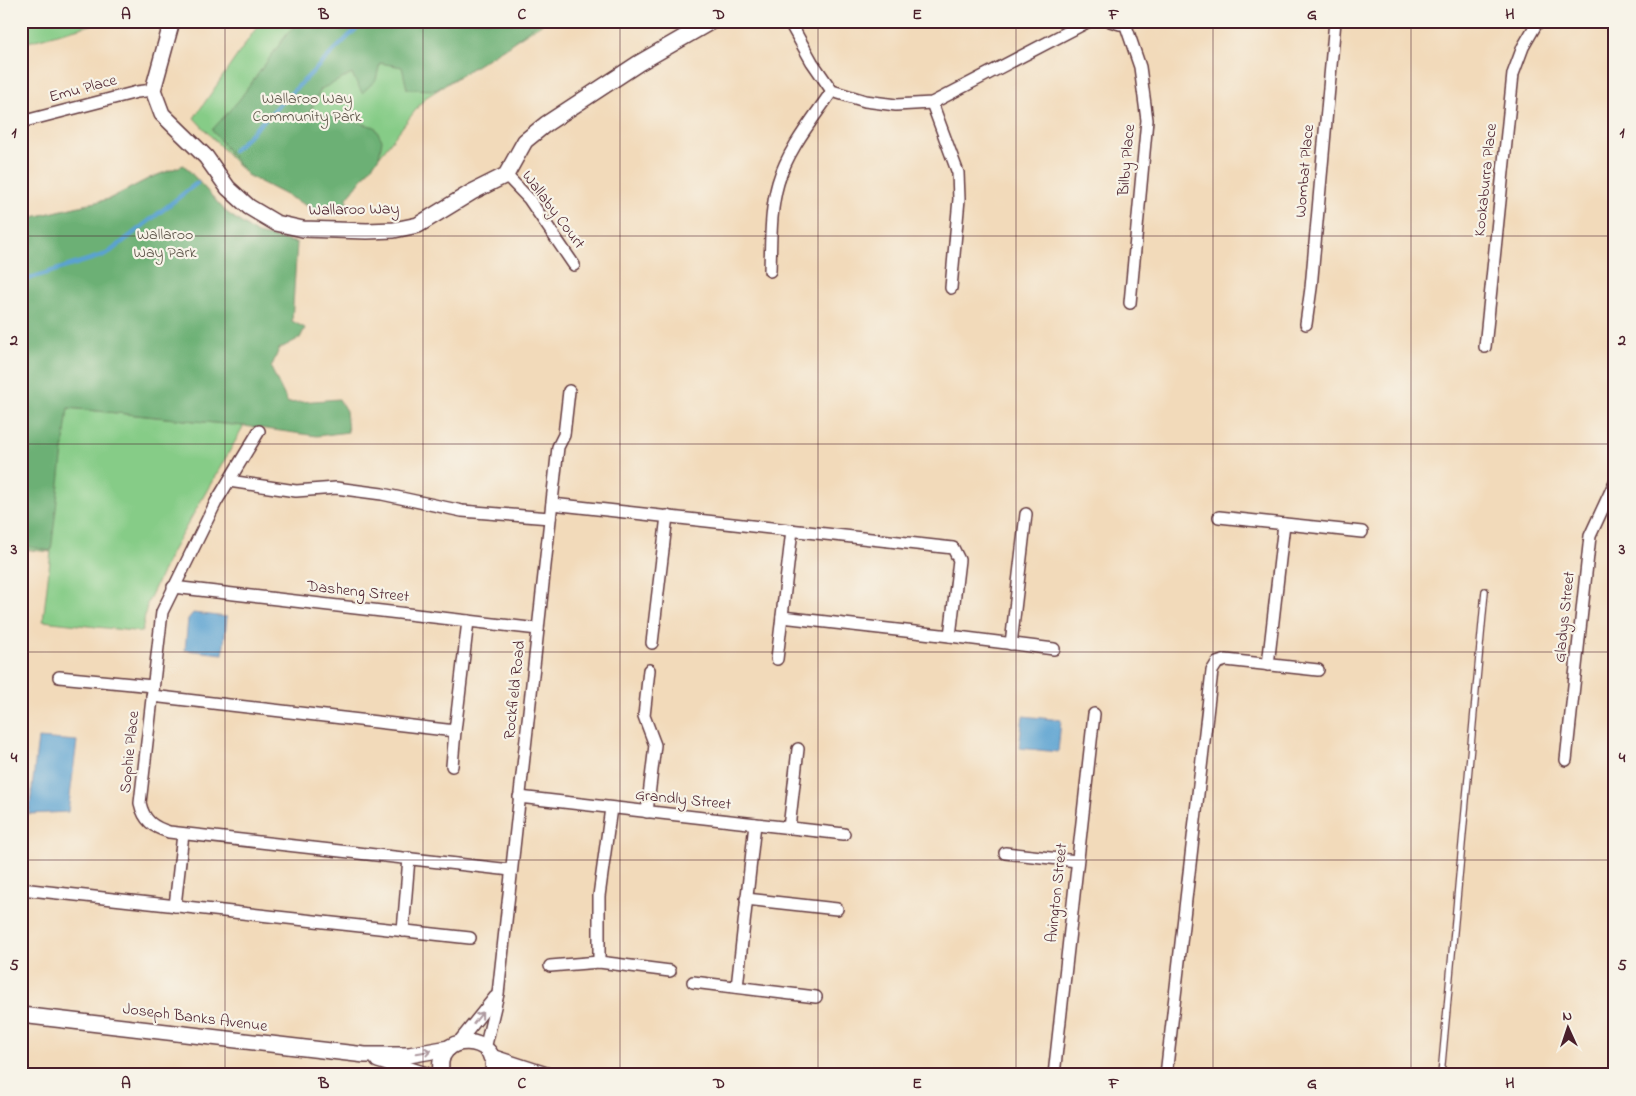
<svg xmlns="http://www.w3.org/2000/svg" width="1636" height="1096" viewBox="0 0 1636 1096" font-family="'Indie Flower',sans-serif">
	<rect width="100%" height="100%" fill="#f7f3e8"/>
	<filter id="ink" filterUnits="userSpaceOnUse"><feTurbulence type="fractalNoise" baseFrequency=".02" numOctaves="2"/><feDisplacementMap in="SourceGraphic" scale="10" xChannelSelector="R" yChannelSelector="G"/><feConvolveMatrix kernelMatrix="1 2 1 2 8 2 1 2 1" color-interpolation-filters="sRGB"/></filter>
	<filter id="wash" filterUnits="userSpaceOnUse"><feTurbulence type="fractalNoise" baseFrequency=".0096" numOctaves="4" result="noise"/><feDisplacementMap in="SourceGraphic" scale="20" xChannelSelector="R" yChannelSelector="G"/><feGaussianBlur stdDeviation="1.12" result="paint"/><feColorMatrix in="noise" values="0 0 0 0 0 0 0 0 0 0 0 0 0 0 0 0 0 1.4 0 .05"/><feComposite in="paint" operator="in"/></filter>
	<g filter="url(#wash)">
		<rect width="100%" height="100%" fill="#f2daba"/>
		<!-- green -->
		<g fill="#86cc87" stroke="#687659">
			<path d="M 21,21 L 105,21 L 21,44 Z"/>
			<path d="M 261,21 L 546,21 L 425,98 L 347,198 L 346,212 L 315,210 L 247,175 L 194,118 Z"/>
			<path d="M 184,165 L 226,212 L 257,234 L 297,243 L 68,408 L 244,426 L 171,553 L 147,604 L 142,632 L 43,621 L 51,552 L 21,549 L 21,220 L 109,199 L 150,178 Z"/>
		</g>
		<!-- forest -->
		<g fill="#6cb074" stroke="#5b6850">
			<path d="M 300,21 L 540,21 L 508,46 L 436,90 L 407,89 L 402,67 L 380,63 L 376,80 L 362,93 L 352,74 L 321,89 L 308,116 L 331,115 L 375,127 L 382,140 L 379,157 L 347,198 L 346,212 L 315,210 L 247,175 L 212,130 L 239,100 L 287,34 Z"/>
			<path d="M 184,165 L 226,212 L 257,234 L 297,243 L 292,321 L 305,328 L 300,338 L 279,349 L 271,368 L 288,403 L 339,399 L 346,411 L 348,432 L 317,436 L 244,426 L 68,408 L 51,551 L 21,545 L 21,220 L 109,199 L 150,178 Z"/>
		</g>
		<!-- water -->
		<g fill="#5aa2d1" stroke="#52607e">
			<path d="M 193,613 L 227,617 L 223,654 L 185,650 L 188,619 Z"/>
			<path d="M 1023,716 L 1061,720 L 1058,752 L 1019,748 Z"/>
			<path d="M 38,738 L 77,741 L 68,812 L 29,814 Z"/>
		</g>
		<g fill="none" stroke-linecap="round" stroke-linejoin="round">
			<!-- stream -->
			<g stroke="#5aa2d1" stroke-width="4.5">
				<path d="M 233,151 L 364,21"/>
				<path d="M 21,281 L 107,254 L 197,183"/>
			</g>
		</g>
	</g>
	<g filter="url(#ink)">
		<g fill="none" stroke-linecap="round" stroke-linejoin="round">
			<defs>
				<path id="service" d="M 1441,1075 L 1485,591"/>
				<g id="minor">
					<path d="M 789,21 L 812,62 L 832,91 L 865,101 L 896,105 L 932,103 L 1089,21"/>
					<path d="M 1110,21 L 1120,24 L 1128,21"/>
					<path d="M 1125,23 L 1140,67 L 1147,120 L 1130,303"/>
					<path d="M 932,103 L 958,173 L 959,199 L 951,288"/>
					<path d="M 21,122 L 137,92 L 153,90"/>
					<path d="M 506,175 L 529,199 L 574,265"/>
					<path d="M 770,271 C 771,241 770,211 778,183 C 788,149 813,119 832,91"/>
					<path d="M 1306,324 L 1311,288 L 1335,21"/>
					<path d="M 1485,347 L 1513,74 L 1523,47 L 1538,21"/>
					<path d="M 259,431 L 216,502 L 162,612 L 140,803 C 144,821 153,827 169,832 L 511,870"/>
					<path d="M 229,481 L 296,491 L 336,488 L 382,494 L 462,511 L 550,518"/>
					<path d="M 552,504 L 953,548 L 959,560 L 950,636 L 782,617"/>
					<path d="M 1219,517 L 1362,532"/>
					<path d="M 173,587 L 538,629"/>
					<path d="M 950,636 L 1054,649"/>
					<path d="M 652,643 L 667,516"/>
					<path d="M 1011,644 L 1026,514"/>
					<path d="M 777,659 L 792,530"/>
					<path d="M 1268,665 L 1284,524"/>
					<path d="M 59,677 L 153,686"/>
					<path d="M 152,696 L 455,731 L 468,621"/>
					<path d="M 1566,760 L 1590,536 L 1615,482"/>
					<path d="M 452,766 L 455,731"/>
					<path d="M 519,797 L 844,834"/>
					<path d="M 647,812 L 655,745 L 644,716 L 649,670"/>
					<path d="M 789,828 L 798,749"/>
					<path d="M 1005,853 L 1077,861"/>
					<path d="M 21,889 L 470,938"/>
					<path d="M 746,899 L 837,909"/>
					<path d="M 175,906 L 183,834"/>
					<path d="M 403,931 L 409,858"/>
					<path d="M 599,962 L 599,896 L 611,808"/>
					<path d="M 550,966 L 599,962 L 670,971"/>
					<path d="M 693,982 L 816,997"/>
					<path d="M 737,987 L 755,824"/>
					<path d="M 458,1043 L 495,997"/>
					<path d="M 485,1049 L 498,994 L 558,447 L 564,435 L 569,391"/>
					<path d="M 1054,1075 L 1094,714"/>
					<path d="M 1166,1075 L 1212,671 L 1217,663 L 1226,660 L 1318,670"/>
				</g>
				<g id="tertiary">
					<path d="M 172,21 L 153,90 L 162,114 L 206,157 L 228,188 L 249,207 L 276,223 L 303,229 L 367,231 L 394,230 L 418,225 L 472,192 L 506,175 L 525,141 L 546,124 L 639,63 L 712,21"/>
					<path d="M 21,1015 L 365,1055 L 409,1055 L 449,1048"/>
					<path d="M 491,1057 L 546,1075"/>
					<path d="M 378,1060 L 426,1075"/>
					<path d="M 442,1075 C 430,1030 505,1033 492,1075"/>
				</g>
			</defs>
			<!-- service casing -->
			<use href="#service" stroke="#633b40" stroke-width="8"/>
			<!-- minor casing -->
			<use href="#minor" stroke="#633b40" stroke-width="14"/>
			<!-- tertiary casing -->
			<use href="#tertiary" stroke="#633b40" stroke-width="18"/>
			<!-- service -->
			<use href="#service" stroke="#fff" stroke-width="5.5"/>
			<!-- minor -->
			<use href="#minor" stroke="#fff" stroke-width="11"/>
			<!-- tertiary -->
			<use href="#tertiary" stroke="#fff" stroke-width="15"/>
		</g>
		<!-- one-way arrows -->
		<defs><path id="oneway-shaft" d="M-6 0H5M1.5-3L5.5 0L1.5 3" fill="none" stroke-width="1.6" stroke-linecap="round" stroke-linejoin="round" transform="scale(1.25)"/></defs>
		<g stroke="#ae9aa0">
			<use href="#oneway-shaft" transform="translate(478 1018) rotate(-52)"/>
			<use href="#oneway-shaft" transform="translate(424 1052) rotate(-9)"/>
		</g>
	</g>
	<!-- grid -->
	<path fill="none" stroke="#4a1f2b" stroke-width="1" stroke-opacity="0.55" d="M 225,21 L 225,1075M 423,21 L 423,1075M 620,21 L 620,1075M 818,21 L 818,1075M 1016,21 L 1016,1075M 1213,21 L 1213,1075M 1411,21 L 1411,1075M 21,236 L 1615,236M 21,444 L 1615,444M 21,652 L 1615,652M 21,860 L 1615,860"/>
	<g text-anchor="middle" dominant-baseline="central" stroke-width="4.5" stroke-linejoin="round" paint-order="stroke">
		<!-- street labels -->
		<g font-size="16" fill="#4a1f2b" stroke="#f7f3e8">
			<text transform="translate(83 89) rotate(-15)">Emu Place</text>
			<text transform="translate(1127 160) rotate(-85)">Bilby Place</text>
			<text transform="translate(1305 171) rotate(-85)">Wombat Place</text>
			<text transform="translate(1486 180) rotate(-84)">Kookaburra Place</text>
			<text transform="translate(354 210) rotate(-1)">Wallaroo Way</text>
			<text transform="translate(553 210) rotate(53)">Wallaby Court</text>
			<text transform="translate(358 592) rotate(6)">Dasheng Street</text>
			<text transform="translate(1565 617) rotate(-84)">Gladys Street</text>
			<text transform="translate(515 690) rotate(-84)">Rockfield Road</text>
			<text transform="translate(130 752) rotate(-84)">Sophie Place</text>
			<text transform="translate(683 800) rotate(6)">Grandly Street</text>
			<text transform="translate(1057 893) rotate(-84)">Avington Street</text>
			<text transform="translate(195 1018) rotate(7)">Joseph Banks Avenue</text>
		</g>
		<!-- park labels -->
		<g font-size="16" fill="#5c5347" stroke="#f7f3e8">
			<text x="307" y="99">Wallaroo Way<tspan x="307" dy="18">Community Park</tspan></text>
			<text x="165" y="235">Wallaroo<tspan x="165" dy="18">Way Park</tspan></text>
		</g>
	</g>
	<!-- margin -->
	<rect width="1636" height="1096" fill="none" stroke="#f7f3e8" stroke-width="55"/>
	<!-- north arrow -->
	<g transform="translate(1568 1028) rotate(357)" stroke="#f7f3e8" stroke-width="4" paint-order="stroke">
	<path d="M0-4L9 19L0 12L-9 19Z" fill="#4a1f2b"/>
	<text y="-8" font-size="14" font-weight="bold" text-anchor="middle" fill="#4a1f2b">N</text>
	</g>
	<rect x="28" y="28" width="1580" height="1040" fill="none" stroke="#4a1f2b" stroke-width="2"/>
	<g font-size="16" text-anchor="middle" font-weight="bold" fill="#4a1f2b">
		<text x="126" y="19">A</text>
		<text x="324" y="19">B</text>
		<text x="522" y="19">C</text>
		<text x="719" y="19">D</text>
		<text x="917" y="19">E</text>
		<text x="1114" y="19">F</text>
		<text x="1312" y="19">G</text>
		<text x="1510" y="19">H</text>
		<text x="14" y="137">1</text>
		<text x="1622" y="137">1</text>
		<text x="14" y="345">2</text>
		<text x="1622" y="345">2</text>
		<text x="14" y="554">3</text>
		<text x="1622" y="554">3</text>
		<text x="14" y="762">4</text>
		<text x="1622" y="762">4</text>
		<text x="14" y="970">5</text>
		<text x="1622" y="970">5</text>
		<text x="126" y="1088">A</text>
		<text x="324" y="1088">B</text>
		<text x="522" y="1088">C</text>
		<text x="719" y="1088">D</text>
		<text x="917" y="1088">E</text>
		<text x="1114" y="1088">F</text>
		<text x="1312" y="1088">G</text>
		<text x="1510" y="1088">H</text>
	</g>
</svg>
